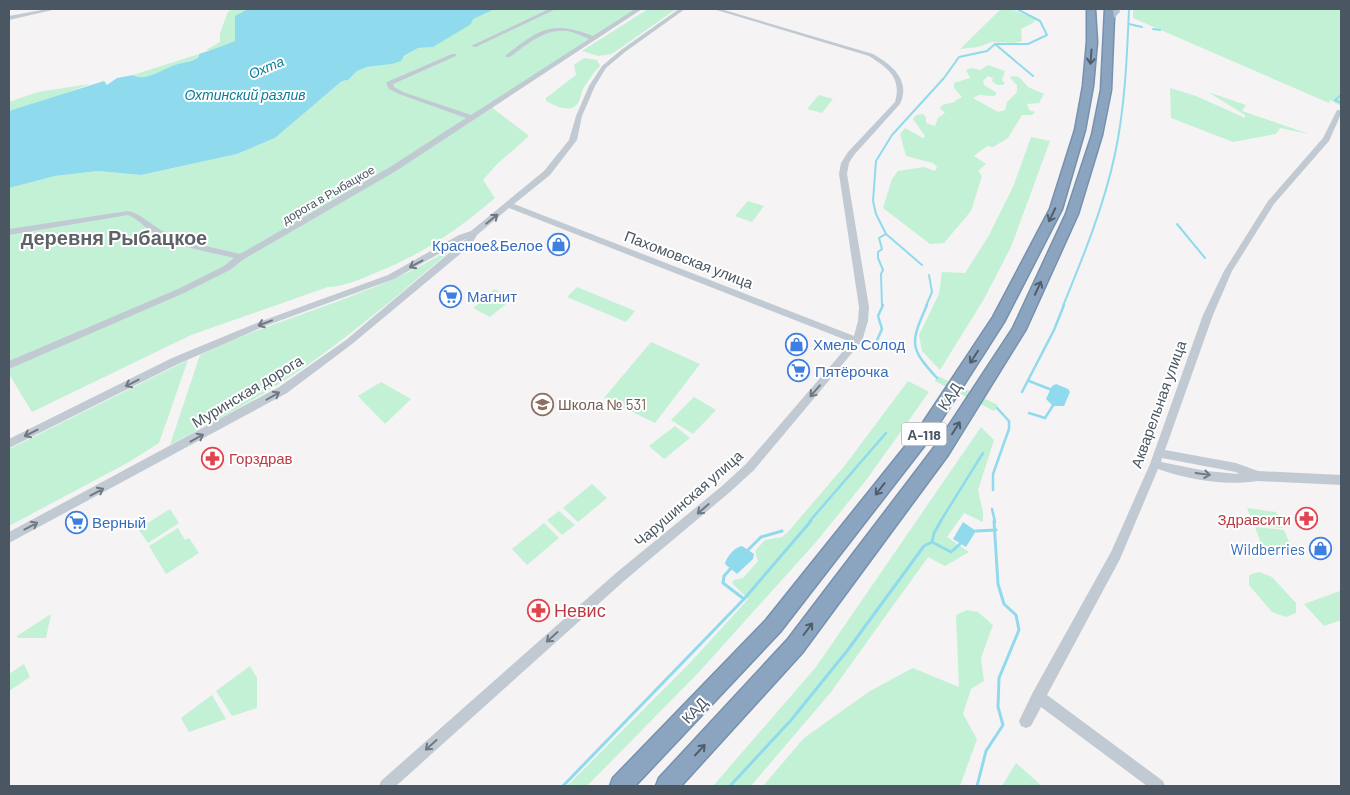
<svg xmlns="http://www.w3.org/2000/svg" width="1350" height="795" viewBox="0 0 1350 795" font-family="Barlow,sans-serif">
	<rect width="100%" height="100%" fill="#f5f3f3"/>
	<!-- green -->
	<g fill="#c3f1d5">
		<path d="M 233,9 L 248,9 L 235,17 L 235,41 L 212,51 L 206,50 L 220,42 L 220,33 L 228,12 Z"/>
		<path d="M 495,9 L 639,9 L 490,106 L 529,136 L 497,164 L 483,180 L 495,198 C 456,231 423,254 375,273 C 359,280 345,286 328,287 L 191,335 L 32,412 L 9,374 L 9,188 L 55,176 L 98,171 L 141,175 L 237,154 L 275,138 L 342,81 L 348,80 L 357,71 L 367,67 L 392,64 L 418,48 L 433,47 L 472,19 Z"/>
		<path d="M 648,9 L 676,9 L 612,54 L 598,56 L 582,51 Z"/>
		<path d="M 1001,9 L 1011,9 L 1036,19 L 1033,23 L 1021,29 L 1022,41 L 1014,43 L 992,42 L 978,47 L 960,49 Z"/>
		<path d="M 1133,9 L 1341,9 L 1341,106 L 1330,100 L 1329,103 L 1133,18 Z"/>
		<path d="M 199,54 L 199,57 C 191,63 181,62 172,66 C 161,70 145,82 133,75 Z"/>
		<path d="M 584,58 L 597,60 L 600,66 C 593,73 587,82 582,91 C 581,95 580,99 578,103 C 571,114 555,106 546,101 L 546,98 L 576,75 L 574,65 Z"/>
		<path d="M 988,65 L 1005,71 L 1002,80 L 1005,83 L 1003,85 L 997,85 L 992,81 L 993,78 L 988,76 L 983,81 L 984,85 L 997,93 L 994,96 L 979,95 L 973,98 L 998,112 L 1005,110 L 1007,102 L 1017,92 L 1017,85 L 1010,78 L 1012,76 L 1019,77 L 1028,87 L 1044,94 L 1039,103 L 1027,104 L 1029,110 L 1035,112 L 1032,115 L 1022,115 L 1008,138 L 993,147 L 987,146 L 974,156 L 986,164 L 978,171 L 982,176 L 971,211 L 944,243 L 930,244 L 883,208 L 892,179 L 898,171 L 924,167 L 935,171 L 937,167 L 933,163 L 906,156 L 900,134 L 905,128 L 923,138 L 925,136 L 913,119 L 916,115 L 923,114 L 926,117 L 926,123 L 935,126 L 938,118 L 945,113 L 940,108 L 942,105 L 955,102 L 956,100 L 962,97 L 954,88 L 954,83 L 970,78 L 966,70 L 972,68 L 980,70 Z"/>
		<path d="M 90,84 L 42,102 L 9,111 L 9,102 L 38,92 Z"/>
		<path d="M 1170,88 L 1196,96 L 1245,118 L 1245,115 L 1208,92 L 1246,105 L 1242,111 L 1309,134 L 1280,128 L 1276,134 L 1233,142 L 1171,118 Z"/>
		<path d="M 819,95 L 833,99 L 822,113 L 807,109 Z"/>
		<path d="M 1031,137 L 1050,141 L 1011,247 L 984,299 L 940,370 L 922,351 L 919,335 L 939,294 L 942,272 L 965,273 L 988,237 L 1013,187 Z"/>
		<path d="M 748,201 L 764,206 L 752,222 L 735,216 Z"/>
		<path d="M 452,248 L 454,248 C 404,290 353,334 299,371 C 258,399 214,421 170,445 L 200,355 C 283,315 374,297 452,248 Z"/>
		<path d="M 577,287 L 635,311 L 626,322 L 567,297 Z"/>
		<path d="M 494,289 L 513,298 L 490,317 L 473,308 L 485,299 Z"/>
		<path d="M 651,342 L 700,364 L 655,423 L 604,398 Z"/>
		<path d="M 188,360 L 159,443 L 129,462 L 9,526 L 9,449 Z"/>
		<path d="M 938,376 L 998,405 L 994,411 L 935,381 Z"/>
		<path d="M 908,381 L 929,392 L 867,479 L 816,542 L 699,672 L 587,786 L 567,786 L 689,664 L 740,608 L 748,599 L 732,583 L 734,580 L 743,578 L 758,561 L 755,551 L 765,540 L 782,537 L 788,532 L 846,464 Z"/>
		<path d="M 381,382 L 411,399 L 385,424 L 358,396 Z"/>
		<path d="M 694,397 L 716,410 L 693,434 L 671,420 Z"/>
		<path d="M 675,426 L 690,438 L 664,459 L 649,446 Z"/>
		<path d="M 981,427 L 994,440 L 978,490 L 983,512 L 983,522 L 964,513 L 947,537 L 969,552 L 945,566 L 928,557 L 831,692 L 751,786 L 713,786 L 816,667 Z"/>
		<path d="M 592,484 L 607,498 L 578,522 L 563,508 Z"/>
		<path d="M 1247,508 L 1276,512 L 1283,528 L 1254,525 Z"/>
		<path d="M 170,509 L 179,523 L 148,543 L 138,529 Z"/>
		<path d="M 559,511 L 575,525 L 562,535 L 547,520 Z"/>
		<path d="M 544,523 L 559,538 L 527,565 L 512,549 Z"/>
		<path d="M 1255,527 L 1284,530 L 1294,553 L 1263,549 Z"/>
		<path d="M 178,528 L 185,540 L 189,538 L 199,553 L 166,574 L 149,546 Z"/>
		<path d="M 1259,572 L 1272,577 L 1296,603 L 1296,613 L 1286,617 L 1272,612 L 1249,585 L 1249,575 Z"/>
		<path d="M 1340,591 L 1341,620 L 1324,626 L 1304,604 Z"/>
		<path d="M 967,610 L 978,612 L 993,625 L 981,658 L 984,681 L 971,689 L 963,714 L 977,739 L 960,786 L 763,786 L 804,738 L 870,691 L 913,668 L 959,687 L 956,615 Z"/>
		<path d="M 51,614 L 46,638 L 18,638 L 17,636 Z"/>
		<path d="M 24,664 L 30,677 L 9,691 L 9,674 Z"/>
		<path d="M 250,666 L 257,678 L 257,708 L 232,716 L 216,691 Z"/>
		<path d="M 212,695 L 226,719 L 189,732 L 181,718 Z"/>
		<path d="M 1016,763 L 1042,786 L 1002,786 Z"/>
	</g>
	<!-- water -->
	<g fill="#90daee">
		<path d="M 248,9 L 495,9 L 473,19 L 471,24 L 433,47 L 418,48 L 404,56 L 401,61 L 392,64 L 367,67 L 357,71 L 348,80 L 342,81 L 275,138 L 237,154 L 141,175 L 98,171 L 55,176 L 9,188 L 9,111 L 104,81 L 107,85 L 117,78 L 133,75 C 145,82 161,70 172,66 C 181,62 191,63 199,57 L 199,54 C 211,50 223,46 235,41 L 235,16 Z"/>
		<path d="M 1056,384 L 1068,389 L 1070,392 L 1064,406 L 1053,406 L 1046,399 L 1052,386 Z"/>
		<path d="M 963,522 L 976,531 L 966,547 L 953,539 Z"/>
		<path d="M 742,546 L 754,554 L 753,559 L 737,574 L 725,564 C 726,557 735,547 742,546 Z"/>
	</g>
	<g fill="none" stroke-linecap="round" stroke-linejoin="round">
		<!-- stream-far2 -->
		<g stroke="#90daee" stroke-width="2">
			<path d="M 1129,24 L 1142,27"/>
			<path d="M 1153,29 L 1160,30"/>
			<path d="M 995,44 L 1033,76"/>
			<path d="M 1341,95 L 1335,100 L 1341,103"/>
			<path d="M 1177,224 L 1205,258"/>
			<path d="M 922,265 L 886,234 L 876,214 L 873,201 L 876,161 L 892,135 L 944,78 L 959,57 L 987,51 L 995,44 L 1028,44 L 1047,35 L 1040,21 L 1017,9"/>
			<path d="M 882,306 L 881,274 L 883,270 L 878,258 L 878,252 L 882,249 L 879,238 L 886,234"/>
			<path d="M 926,306 L 932,292 L 929,275"/>
			<path d="M 1063,306 C 1083,257 1104,206 1115,154 C 1125,107 1127,57 1129,9"/>
		</g>
		<!-- stream-far1 -->
		<g stroke="#90daee" stroke-width="2.5">
			<path d="M 927,305 C 911,342 908,347 937,378"/>
			<path d="M 874,347 L 882,329 L 878,316 L 883,305"/>
			<path d="M 1029,381 L 1052,390"/>
			<path d="M 1022,392 L 1054,330 L 1064,305"/>
			<path d="M 1029,413 L 1045,418 L 1054,404"/>
			<path d="M 993,490 L 993,474 L 1009,429 L 1009,421 L 997,408"/>
			<path d="M 992,509 L 995,522"/>
			<path d="M 809,522 L 886,433"/>
			<path d="M 940,522 L 983,453"/>
		</g>
		<!-- stream -->
		<g stroke="#90daee" stroke-width="3">
			<path d="M 976,531 L 996,530"/>
			<path d="M 932,542 L 951,552 L 960,544"/>
			<path d="M 746,552 L 761,537 L 782,531"/>
			<path d="M 732,567 L 724,576 L 723,583 L 744,599"/>
			<path d="M 563,786 L 744,599 L 811,521"/>
			<path d="M 730,786 L 792,719 L 847,651 L 924,546 L 932,542 L 934,533 L 941,521"/>
			<path d="M 977,786 L 986,751 L 1003,725 L 998,707 L 999,678 L 1019,630 L 1016,615 L 1004,604 L 998,584 L 994,521"/>
		</g>
		<defs>
			<g id="highway">
				<path d="M 1087,9 L 1095,9 L 1097,42 L 1093,86 L 1085,130 L 1062,209 L 1004,322 L 928,441 L 780,632 L 635,786 L 610,786 L 613,778 L 766,620 L 916,433 L 993,317 L 1050,209 L 1075,130 L 1083,86 L 1087,42 Z"/>
				<path d="M 1105,9 L 1113,9 L 1114,17 L 1111,90 L 1102,135 L 1078,214 L 1026,329 L 948,455 L 802,653 L 681,786 L 656,786 L 659,778 L 788,639 L 936,445 L 1013,328 L 1066,214 L 1092,135 L 1101,90 Z"/>
			</g>
		</defs>
		<!-- highway casing -->
		<use href="#highway" stroke="#7690ad" stroke-width="3"/>
		<!-- minor -->
		<g fill="#c1cad2" fill-rule="evenodd">
			<path d="M 47,9 L 57,9 L 9,20 L 9,16 Z"/>
			<path d="M 549,9 L 556,9 L 476,47 L 471,46 Z"/>
			<path d="M 635,9 L 642,9 L 396,171 L 244,259 L 230,270 L 184,293 L 9,369 L 9,361 L 178,289 L 224,266 L 234,258 C 208,252 181,247 157,236 C 147,230 140,220 128,215 L 9,235 L 9,229 L 128,211 C 143,214 151,226 165,232 C 188,243 215,248 240,254 L 390,167 L 466,118 L 399,94 L 389,89 L 386,83 L 387,82 L 452,54 L 456,54 L 456,56 L 393,84 L 394,87 L 403,92 L 471,115 L 589,39 C 582,36 574,32 567,31 C 545,28 526,45 510,57 L 506,57 L 506,55 C 540,29 551,20 593,36 Z"/>
			<path d="M 679,9 L 685,9 L 625,52 L 606,68 L 595,86 L 582,116 L 577,140 L 550,175 L 514,204 L 854,336 L 858,321 L 859,307 L 839,174 L 841,163 L 848,152 L 895,102 C 902,78 888,68 869,56 L 713,9 L 721,9 L 873,54 C 892,65 911,80 900,104 L 854,155 L 849,163 L 847,174 L 869,307 L 868,321 L 862,341 L 754,470 L 730,492 L 624,581 L 396,786 L 379,786 L 381,781 L 616,573 L 722,486 L 746,464 L 851,342 L 509,208 L 477,235 L 471,245 L 352,344 L 287,393 L 9,543 L 9,532 L 279,387 L 346,340 L 467,238 L 394,279 L 265,326 L 178,364 L 9,448 L 9,439 L 172,358 L 259,322 L 388,275 L 459,235 L 471,231 L 544,171 L 569,140 L 576,116 L 589,86 L 602,66 L 621,50 Z"/>
			<path d="M 1337,110 L 1341,110 L 1341,114 L 1329,141 L 1274,204 L 1232,271 L 1213,315 L 1165,450 L 1236,463 L 1258,471 L 1341,475 L 1341,485 L 1258,481 C 1225,486 1190,480 1158,469 L 1120,559 L 1047,695 L 1163,781 L 1165,786 L 1147,786 L 1041,707 L 1031,726 L 1026,728 L 1021,726 L 1019,721 L 1033,692 L 1111,552 L 1150,464 L 1203,315 L 1224,271 L 1268,201 L 1323,138 ZM 1162,458 L 1236,472 L 1239,474 L 1206,471 L 1161,462 Z"/>
		</g>
		<!-- major -->
		<path fill="#b3c2d1" fill-rule="evenodd" d="M 1112,9 L 1119,9 L 1120,12 L 1113,19 L 1107,19 L 1106,17 Z"/>
		<!-- highway -->
		<use href="#highway" fill="#8ba5c1" fill-rule="evenodd"/>
	</g>
	<!-- one-way arrows -->
	<defs><path id="oneway-shaft" d="M-6 0H5M1.5-3L5.5 0L1.5 3" fill="none" stroke-width="1.6" stroke-linecap="round" stroke-linejoin="round" transform="scale(1.25)"/></defs>
	<g stroke="#505e6b">
		<use href="#oneway-shaft" transform="translate(1091 57) rotate(94)"/>
		<use href="#oneway-shaft" transform="translate(1052 215) rotate(116)"/>
		<use href="#oneway-shaft" transform="translate(1038 288) rotate(-65)"/>
		<use href="#oneway-shaft" transform="translate(974 357) rotate(123)"/>
		<use href="#oneway-shaft" transform="translate(956 428) rotate(-57)"/>
		<use href="#oneway-shaft" transform="translate(880 489) rotate(128)"/>
		<use href="#oneway-shaft" transform="translate(808 629) rotate(-53)"/>
		<use href="#oneway-shaft" transform="translate(700 750) rotate(-47)"/>
	</g>
	<g stroke="#6e7983">
		<use href="#oneway-shaft" transform="translate(492 219) rotate(-39)"/>
		<use href="#oneway-shaft" transform="translate(416 264) rotate(152)"/>
		<use href="#oneway-shaft" transform="translate(265 323) rotate(159)"/>
		<use href="#oneway-shaft" transform="translate(132 383) rotate(153)"/>
		<use href="#oneway-shaft" transform="translate(815 391) rotate(131)"/>
		<use href="#oneway-shaft" transform="translate(273 396) rotate(-30)"/>
		<use href="#oneway-shaft" transform="translate(31 433) rotate(154)"/>
		<use href="#oneway-shaft" transform="translate(197 438) rotate(-29)"/>
		<use href="#oneway-shaft" transform="translate(1203 474) rotate(8)"/>
		<use href="#oneway-shaft" transform="translate(97 492) rotate(-28)"/>
		<use href="#oneway-shaft" transform="translate(703 509) rotate(139)"/>
		<use href="#oneway-shaft" transform="translate(31 526) rotate(-28)"/>
		<use href="#oneway-shaft" transform="translate(552 637) rotate(138)"/>
		<use href="#oneway-shaft" transform="translate(431 745) rotate(138)"/>
	</g>
	<!-- icons -->
	<defs>
		<symbol id="shop-ring" viewBox="-11 -11 22 22"><circle r="9.5" fill="#fff" stroke="#3f7fe0" stroke-width="1.5"/><path d="M-5-2.5h2.3a2.7 3.5 0 0 1 5.4 0H5L5.5 6h-11ZM-1.5-2.5h3a1.5 2.3 0 0 0-3 0Z" fill="#3f7fe0"/></symbol>
		<symbol id="supermarket-ring" viewBox="-11 -11 22 22"><circle r="9.5" fill="#fff" stroke="#3f7fe0" stroke-width="1.5"/><path d="M-6-5.5h2.5l.6 2H6L4.5 2H-2.5L-4.4-4H-6ZM-1.5 3.2a1.3 1.3 0 1 0 .1 0ZM3 3.2a1.3 1.3 0 1 0 .1 0Z" fill="#3f7fe0"/></symbol>
		<symbol id="school-ring" viewBox="-11 -11 22 22"><circle r="9.5" fill="#fff" stroke="#8d6e63" stroke-width="1.5"/><path d="M0-5L7-2L0 1L-7-2ZM-4 1L0 2.5L4 1V4Q0 6-4 4Z" fill="#8d6e63"/></symbol>
		<symbol id="pharmacy-ring" viewBox="-11 -11 22 22"><circle r="9.5" fill="#fff" stroke="#e0444e" stroke-width="1.5"/><path d="M-2-6h4v4h4v4h-4v4h-4v-4h-4v-4h4Z" fill="#e0444e"/></symbol>
	</defs>
	<g fill-rule="evenodd">
		<use href="#shop-ring" x="546" y="232" width="25" height="25"/>
		<use href="#supermarket-ring" x="438" y="284" width="25" height="25"/>
		<use href="#shop-ring" x="784" y="332" width="25" height="25"/>
		<use href="#supermarket-ring" x="786" y="358" width="25" height="25"/>
		<use href="#school-ring" x="530" y="392" width="25" height="25"/>
		<use href="#pharmacy-ring" x="200" y="446" width="25" height="25"/>
		<use href="#pharmacy-ring" x="1294" y="506" width="25" height="25"/>
		<use href="#supermarket-ring" x="64" y="510" width="25" height="25"/>
		<use href="#shop-ring" x="1308" y="536" width="25" height="25"/>
		<use href="#pharmacy-ring" x="526" y="598" width="25" height="25"/>
	</g>
	<g text-anchor="middle" dominant-baseline="central" stroke-width="4" stroke-linejoin="round" paint-order="stroke">
		<!-- far-street labels -->
		<g font-size="12" fill="#4a5661" stroke="#fff">
			<text transform="translate(328 194) rotate(-30)">дорога в Рыбацкое</text>
		</g>
		<!-- far-water labels -->
		<g font-size="14" font-style="italic" fill="#0c7c9b" stroke="#fff">
			<text transform="translate(266 67) rotate(-23)">Охта</text>
			<text x="245" y="94">Охтинский разлив</text>
		</g>
		<!-- shield labels -->
		<rect fill="#fff" stroke="#808990" stroke-width="1" x="901.5" y="422.5" width="45" height="23" rx="4"/>
		<g font-size="14" font-weight="bold" fill="#4a5661">
			<text x="924" y="434">А-118</text>
		</g>
		<!-- shop labels -->
		<g font-size="15" fill="#366cbe" stroke="#fff" text-anchor="start">
			<text x="543" y="245" text-anchor="end">Красное&amp;Белое</text>
			<text x="467" y="296">Магнит</text>
			<text x="813" y="344">Хмель Солод</text>
			<text x="815" y="371">Пятёрочка</text>
			<text x="92" y="522">Верный</text>
			<text x="1305" y="549" text-anchor="end">Wildberries</text>
		</g>
		<!-- street labels -->
		<g font-size="15" fill="#4a5661" stroke="#fff">
			<text transform="translate(689 259) rotate(21)">Пахомовская улица</text>
			<text transform="translate(247 391) rotate(-31)">Муринская дорога</text>
			<text transform="translate(949 396) rotate(-57)">КАД</text>
			<text transform="translate(1158 404) rotate(-70)">Акварельная улица</text>
			<text transform="translate(688 498) rotate(-41)">Чарушинская улица</text>
			<text transform="translate(694 710) rotate(-47)">КАД</text>
		</g>
		<!-- education labels -->
		<g font-size="15" fill="#785e54" stroke="#fff" text-anchor="start">
			<text x="558" y="404">Школа № 531</text>
		</g>
		<!-- health labels -->
		<g font-size="15" fill="#be3a42" stroke="#fff" text-anchor="start">
			<text x="229" y="458">Горздрав</text>
			<text x="1291" y="519" text-anchor="end">Здравсити</text>
		</g>
		<!-- near-health labels -->
		<g font-size="18" fill="#be3a42" stroke="#fff" text-anchor="start">
			<text x="554" y="610">Невис</text>
		</g>
		<!-- district labels -->
		<g font-size="20" font-weight="bold" fill="#5f6368" stroke="#fff">
			<text x="114" y="237">деревня Рыбацкое</text>
		</g>
	</g>
	<!-- border -->
	<rect width="1350" height="795" fill="none" stroke="#4a5661" stroke-width="20"/>
</svg>
